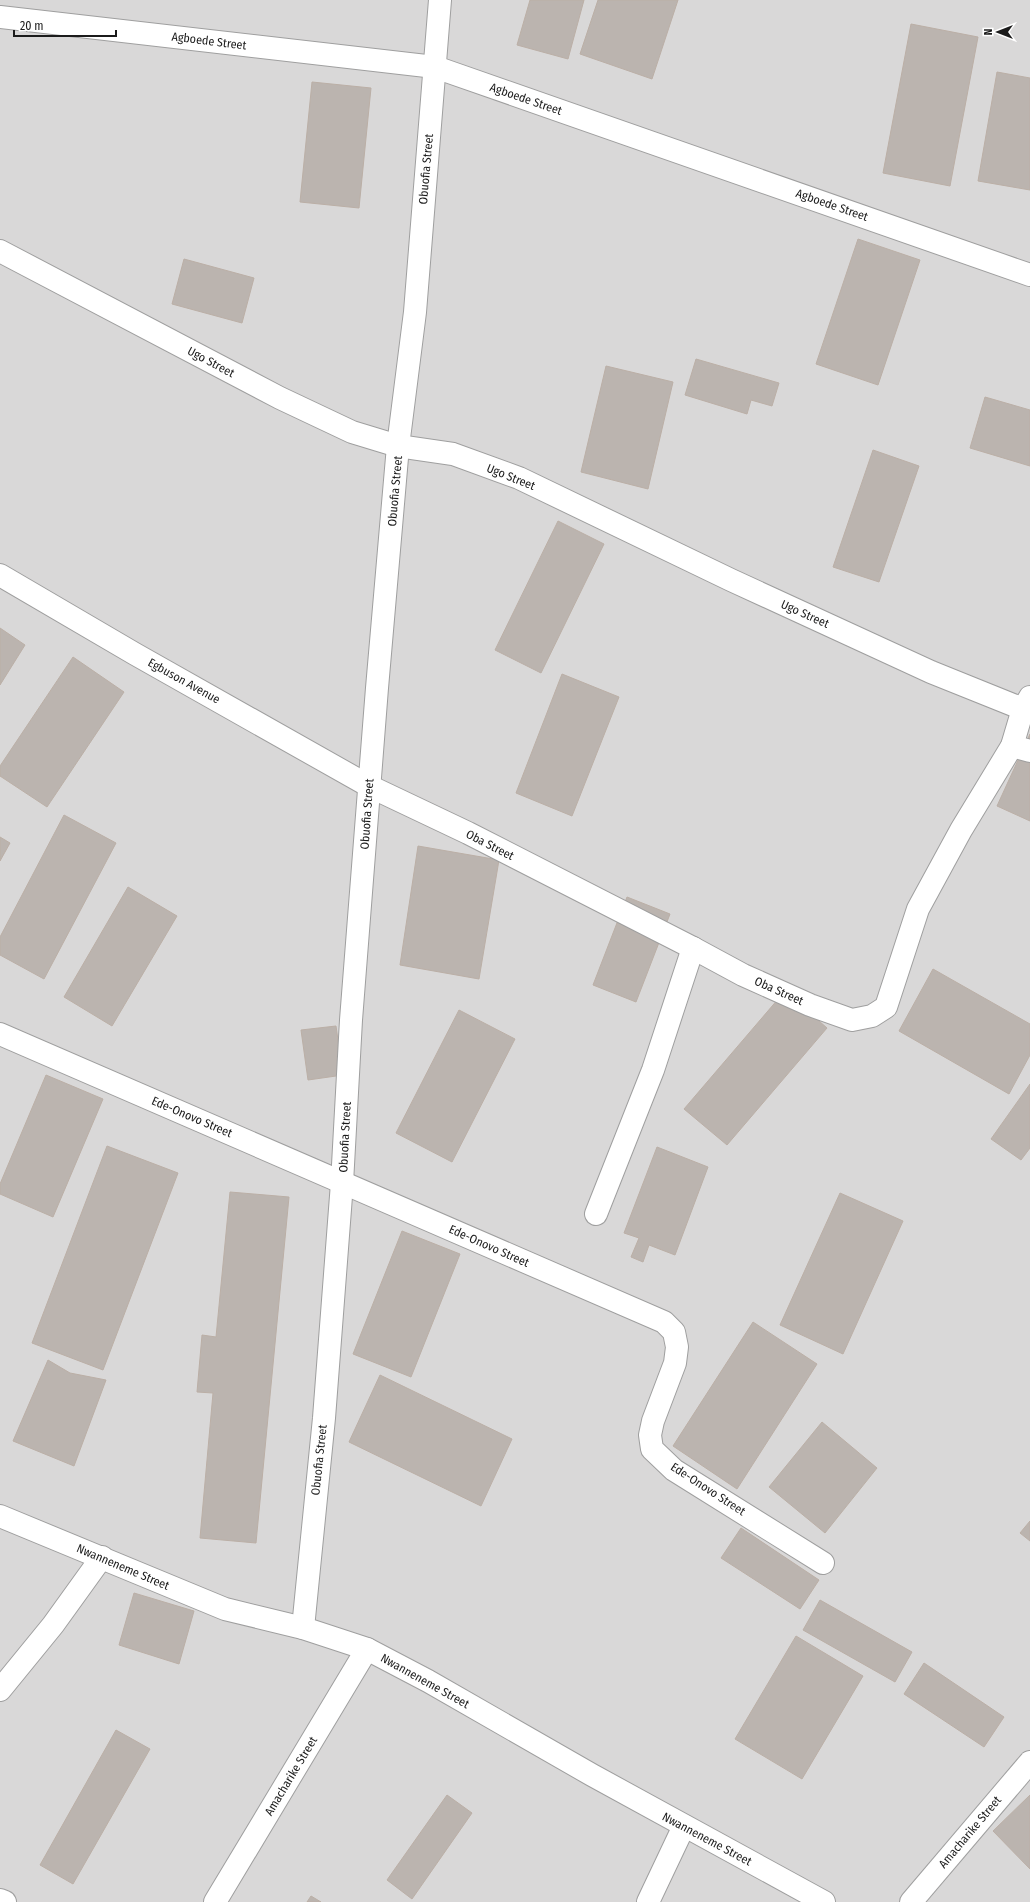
<svg xmlns="http://www.w3.org/2000/svg" width="1030" height="1902" viewBox="0 0 1030 1902" font-family="'Fira Sans Condensed',sans-serif">
	<rect width="100%" height="100%" fill="#ece8e2"/>
	<!-- residential -->
	<rect fill="#d9d8d8" x="0" y="0" width="1030" height="1902"/>
	<!-- building -->
	<g fill="#bbb4af" stroke="#bbafa6">
		<path d="M 530,0 L 584,0 L 568,59 L 517,45 Z"/>
		<path d="M 598,0 L 678,0 L 652,79 L 580,54 Z"/>
		<path d="M 911,24 L 978,37 L 950,186 L 883,173 Z"/>
		<path d="M 997,72 L 1030,78 L 1030,190 L 978,181 Z"/>
		<path d="M 312,82 L 371,88 L 359,208 L 300,202 Z"/>
		<path d="M 858,239 L 920,260 L 878,385 L 816,364 Z"/>
		<path d="M 184,259 L 254,278 L 242,323 L 172,304 Z"/>
		<path d="M 696,359 L 779,383 L 772,406 L 751,400 L 747,414 L 685,395 Z"/>
		<path d="M 606,366 L 673,382 L 648,489 L 581,472 Z"/>
		<path d="M 985,397 L 1030,410 L 1030,466 L 970,448 Z"/>
		<path d="M 873,450 L 919,466 L 879,582 L 833,567 Z"/>
		<path d="M 558,521 L 604,544 L 541,673 L 495,650 Z"/>
		<path d="M 0,628 L 25,645 L 0,685 Z"/>
		<path d="M 73,657 L 124,692 L 47,807 L 0,776 L 0,766 Z"/>
		<path d="M 562,674 L 619,697 L 572,816 L 516,793 Z"/>
		<path d="M 1030,734 L 1030,821 L 997,806 Z"/>
		<path d="M 64,815 L 116,843 L 44,979 L 0,955 L 0,937 Z"/>
		<path d="M 0,837 L 10,843 L 0,861 Z"/>
		<path d="M 418,846 L 499,860 L 479,979 L 400,965 Z"/>
		<path d="M 128,887 L 177,916 L 112,1026 L 64,997 Z"/>
		<path d="M 627,897 L 670,914 L 636,1002 L 593,985 Z"/>
		<path d="M 933,969 L 1030,1024 L 1030,1055 L 1009,1094 L 899,1031 Z"/>
		<path d="M 785,991 L 827,1028 L 727,1145 L 684,1109 Z"/>
		<path d="M 459,1010 L 515,1039 L 452,1162 L 396,1133 Z"/>
		<path d="M 336,1026 L 343,1075 L 308,1080 L 301,1030 Z"/>
		<path d="M 46,1075 L 103,1099 L 53,1217 L 0,1194 L 0,1184 Z"/>
		<path d="M 1030,1084 L 1030,1148 L 1021,1160 L 991,1139 Z"/>
		<path d="M 107,1146 L 178,1173 L 103,1370 L 32,1343 Z"/>
		<path d="M 657,1147 L 708,1167 L 675,1255 L 649,1245 L 643,1262 L 631,1257 L 639,1238 L 624,1233 Z"/>
		<path d="M 230,1192 L 289,1197 L 256,1543 L 200,1538 L 213,1393 L 197,1392 L 202,1335 L 216,1337 Z"/>
		<path d="M 840,1193 L 903,1221 L 843,1354 L 780,1325 Z"/>
		<path d="M 402,1231 L 460,1254 L 411,1377 L 353,1354 Z"/>
		<path d="M 753,1322 L 817,1364 L 737,1489 L 673,1446 Z"/>
		<path d="M 48,1360 L 70,1373 L 106,1380 L 74,1466 L 13,1441 Z"/>
		<path d="M 380,1375 L 512,1439 L 481,1506 L 349,1442 Z"/>
		<path d="M 822,1422 L 877,1468 L 825,1533 L 769,1487 Z"/>
		<path d="M 1030,1521 L 1030,1541 L 1020,1533 Z"/>
		<path d="M 741,1528 L 819,1580 L 800,1609 L 721,1558 Z"/>
		<path d="M 134,1593 L 194,1611 L 179,1664 L 119,1645 Z"/>
		<path d="M 820,1600 L 912,1652 L 895,1682 L 803,1630 Z"/>
		<path d="M 796,1636 L 863,1676 L 802,1779 L 735,1739 Z"/>
		<path d="M 924,1663 L 1004,1717 L 984,1747 L 904,1694 Z"/>
		<path d="M 116,1730 L 150,1749 L 73,1884 L 40,1865 Z"/>
		<path d="M 447,1795 L 472,1813 L 412,1899 L 387,1880 Z"/>
		<path d="M 1030,1795 L 1030,1869 L 993,1831 Z"/>
		<path d="M 311,1896 L 321,1902 L 307,1902 Z"/>
	</g>
	<g fill="none" stroke-linecap="round" stroke-linejoin="round">
		<defs>
			<g id="street">
				<path d="M 0,17 L 435,67 L 1030,275"/>
				<path d="M 0,251 L 280,398 L 352,432 L 398,446 L 453,454 L 519,478 L 731,580 L 931,672 L 1023,709"/>
				<path d="M 0,575 L 135,654 L 369,786 L 468,833 L 693,948 L 743,975 L 810,1005 L 852,1020 L 872,1016 L 886,1007 L 918,909 L 961,830 L 1012,746 L 1023,709 L 1030,697"/>
				<path d="M 1012,746 L 1030,751"/>
				<path d="M 0,1034 L 664,1322 L 674,1332 L 677,1347 L 675,1363 L 653,1421 L 650,1435 L 652,1449 L 674,1470 L 823,1563"/>
				<path d="M 596,1214 L 653,1070 L 693,948"/>
				<path d="M 0,1516 L 225,1609 L 303,1628 L 367,1649 L 428,1681 L 592,1775 L 824,1902"/>
				<path d="M 303,1628 L 324,1418 L 342,1183 L 351,1020 L 377,688 L 398,446 L 415,312 L 440,0"/>
				<path d="M 0,1690 L 53,1625 L 102,1557"/>
				<path d="M 0,1900 L 5,1902"/>
				<path d="M 215,1902 L 367,1649"/>
				<path d="M 648,1902 L 684,1826"/>
				<path d="M 911,1902 L 1030,1762"/>
			</g>
		</defs>
		<!-- street casing -->
		<use href="#street" stroke="#9f9f9f" stroke-width="24"/>
		<!-- street -->
		<use href="#street" stroke="#fff" stroke-width="22"/>
	</g>
	<g text-anchor="middle" dominant-baseline="central" stroke-width="3.5" stroke-linejoin="round" paint-order="stroke">
		<!-- street labels -->
		<g font-size="12" fill="#1b1b1b" stroke="#fff">
			<text transform="translate(209 41) rotate(7)">Agboede Street</text>
			<text transform="translate(526 99) rotate(19)">Agboede Street</text>
			<text transform="translate(426 169) rotate(-85)">Obuofia Street</text>
			<text transform="translate(832 205) rotate(19)">Agboede Street</text>
			<text transform="translate(211 362) rotate(28)">Ugo Street</text>
			<text transform="translate(511 477) rotate(22)">Ugo Street</text>
			<text transform="translate(395 491) rotate(-85)">Obuofia Street</text>
			<text transform="translate(805 614) rotate(24)">Ugo Street</text>
			<text transform="translate(184 681) rotate(29)">Egbuson Avenue</text>
			<text transform="translate(367 814) rotate(-86)">Obuofia Street</text>
			<text transform="translate(490 845) rotate(27)">Oba Street</text>
			<text transform="translate(779 991) rotate(24)">Oba Street</text>
			<text transform="translate(192 1117) rotate(23)">Ede-Onovo Street</text>
			<text transform="translate(345 1137) rotate(-87)">Obuofia Street</text>
			<text transform="translate(489 1246) rotate(24)">Ede-Onovo Street</text>
			<text transform="translate(319 1460) rotate(-84)">Obuofia Street</text>
			<text transform="translate(708 1489) rotate(33)">Ede-Onovo Street</text>
			<text transform="translate(123 1567) rotate(23)">Nwanneneme Street</text>
			<text transform="translate(425 1681) rotate(29)">Nwanneneme Street</text>
			<text transform="translate(291 1776) rotate(-59)">Amacharike Street</text>
			<text transform="translate(970 1832) rotate(-50)">Amacharike Street</text>
			<text transform="translate(707 1839) rotate(28)">Nwanneneme Street</text>
		</g>
	</g>
	<!-- north arrow -->
	<g transform="translate(998 32) rotate(270)" stroke="#ffffff" stroke-width="3" paint-order="stroke">
	<path d="M0-3L7 15L0 10L-7 15Z" fill="#1b1b1b"/>
	<text y="-6" font-size="11" font-weight="bold" text-anchor="middle" fill="#1b1b1b">N</text>
	</g>
	<!-- scale -->
	<path d="M14 30v6h102v-6" fill="none" stroke="#1b1b1b" stroke-width="2"/>
	<text x="20" y="30" font-size="12" fill="#1b1b1b" stroke="#ffffff" stroke-width="3" paint-order="stroke">20 m</text>
</svg>
